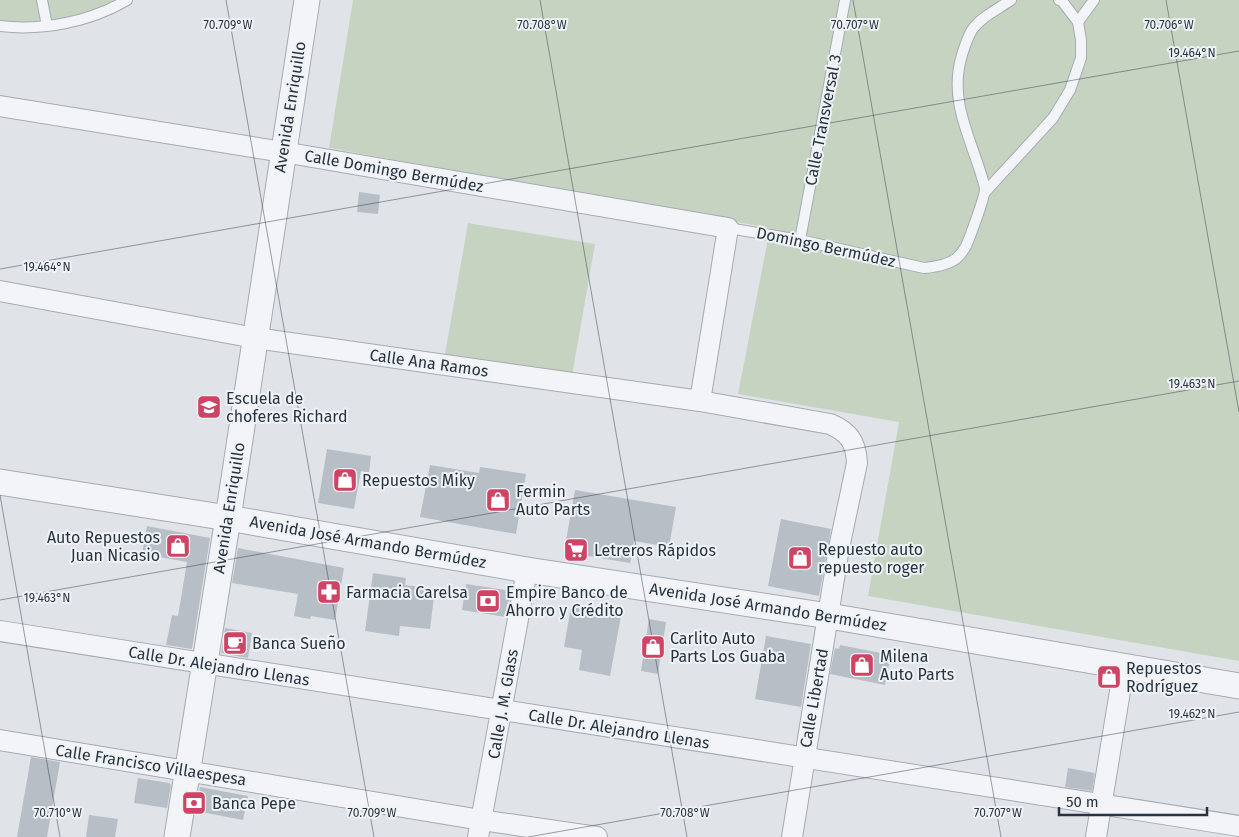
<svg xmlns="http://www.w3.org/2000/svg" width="1239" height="837" viewBox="0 0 1239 837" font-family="'Fira Sans',sans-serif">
	<rect width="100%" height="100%" fill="#e0e4e9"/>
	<!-- green -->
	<g fill="#c7d3c1">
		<path d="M 0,0 L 126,0 L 106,13 L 0,27 Z"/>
		<path d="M 353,0 L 1239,0 L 1239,661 L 868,596 L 899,422 L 738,394 L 770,228 L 329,148 Z"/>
		<path d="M 468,223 L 595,244 L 572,376 L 445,354 Z"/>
	</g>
	<!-- building -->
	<g fill="#b7bec6">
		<path d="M 359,192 L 380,195 L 378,214 L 357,212 Z"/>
		<path d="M 327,449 L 371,456 L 369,473 L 361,471 L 354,509 L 318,503 Z"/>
		<path d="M 430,465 L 479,473 L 480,467 L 526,474 L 516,534 L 420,517 Z"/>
		<path d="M 575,490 L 676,507 L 669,547 L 634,541 L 630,563 L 564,552 Z"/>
		<path d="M 781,519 L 831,529 L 819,596 L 768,586 Z"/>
		<path d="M 147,526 L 210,538 L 192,649 L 166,645 L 172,615 L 178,616 L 187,562 L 142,554 Z"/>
		<path d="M 238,548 L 344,568 L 335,620 L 311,616 L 310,619 L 294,616 L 298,594 L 232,583 Z"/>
		<path d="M 373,573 L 406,578 L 405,585 L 435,589 L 430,629 L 400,626 L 399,636 L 365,631 Z"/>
		<path d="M 466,584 L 511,591 L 506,617 L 462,610 Z"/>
		<path d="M 571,607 L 621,616 L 610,676 L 579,670 L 582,650 L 564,647 Z"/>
		<path d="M 649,619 L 666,622 L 658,674 L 641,671 Z"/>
		<path d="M 225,628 L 252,633 L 248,658 L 221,653 Z"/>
		<path d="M 766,636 L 811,644 L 801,707 L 755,699 Z"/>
		<path d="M 840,645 L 891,655 L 885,685 L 830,674 L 835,648 L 839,649 Z"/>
		<path d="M 31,757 L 60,762 L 47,837 L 17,837 Z"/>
		<path d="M 1068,768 L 1095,773 L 1092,791 L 1065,787 Z"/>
		<path d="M 138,778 L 169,783 L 171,785 L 167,808 L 134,803 Z"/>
		<path d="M 200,787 L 248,796 L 243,820 L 196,811 Z"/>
		<path d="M 89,815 L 118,819 L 115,837 L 86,837 Z"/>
	</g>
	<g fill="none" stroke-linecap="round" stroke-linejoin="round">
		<defs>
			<g id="service">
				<path d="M 42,0 L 47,26"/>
				<path d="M 1078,22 L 1094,0"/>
				<path d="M 0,26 C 42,31 90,22 127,0"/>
				<path d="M 986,191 L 1053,118 L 1070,90 L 1081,58 L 1081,40 L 1078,22 L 1062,1 L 1059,0"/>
				<path d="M 728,228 L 800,240 L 924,268 C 935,267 948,265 957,258 C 960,255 964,250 966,246 C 970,237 986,194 985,188 C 974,143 947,103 962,55 C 965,46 967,38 972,30 C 981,17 998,9 1011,0"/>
				<path d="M 800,240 L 845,0"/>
			</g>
			<g id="minor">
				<path d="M 0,106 L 283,152 L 728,228 L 700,401"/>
				<path d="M 0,291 L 255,338 L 700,401 L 830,424 C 849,432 856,442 857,463 L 839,548 L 792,837"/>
				<path d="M 0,631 L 1239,826"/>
				<path d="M 0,740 L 481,820 L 597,837"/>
				<path d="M 478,837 L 527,570"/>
				<path d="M 1096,837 L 1124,667"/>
			</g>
			<g id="tertiary">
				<path d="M 0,482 L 228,518 L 527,570 L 829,616 L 1239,686"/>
				<path d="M 177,837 L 228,518 L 307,0"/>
			</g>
		</defs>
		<!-- service casing -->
		<use href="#service" stroke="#a5abb3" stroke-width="12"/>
		<!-- minor casing -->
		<use href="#minor" stroke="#a5abb3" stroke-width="22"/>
		<!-- tertiary casing -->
		<use href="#tertiary" stroke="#a5abb3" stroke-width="27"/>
		<!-- service -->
		<use href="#service" stroke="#f2f4f7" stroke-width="10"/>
		<!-- minor -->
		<use href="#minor" stroke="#f2f4f7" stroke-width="20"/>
		<!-- tertiary -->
		<use href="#tertiary" stroke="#f2f4f7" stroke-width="25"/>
	</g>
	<!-- ticks -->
	<path fill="none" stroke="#283340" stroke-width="1" stroke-opacity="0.45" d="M 226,0 L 374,837M 540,0 L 687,837M 853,0 L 1001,837M 1166,0 L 1239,412M 0,269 L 1239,51M 0,495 L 60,837M 0,600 L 1239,381M 528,837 L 1239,712"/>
	<!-- icons -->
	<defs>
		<symbol id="school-square" viewBox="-11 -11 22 22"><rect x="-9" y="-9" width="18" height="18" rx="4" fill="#cf4364" stroke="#eff3f6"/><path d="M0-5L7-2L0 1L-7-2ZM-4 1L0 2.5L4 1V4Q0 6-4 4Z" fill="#fff"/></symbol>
		<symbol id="shop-square" viewBox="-11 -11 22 22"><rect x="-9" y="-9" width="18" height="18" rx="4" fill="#cf4364" stroke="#eff3f6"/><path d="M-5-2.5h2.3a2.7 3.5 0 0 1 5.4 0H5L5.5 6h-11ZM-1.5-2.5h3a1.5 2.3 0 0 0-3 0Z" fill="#fff"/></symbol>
		<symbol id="supermarket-square" viewBox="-11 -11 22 22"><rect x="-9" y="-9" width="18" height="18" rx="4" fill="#cf4364" stroke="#eff3f6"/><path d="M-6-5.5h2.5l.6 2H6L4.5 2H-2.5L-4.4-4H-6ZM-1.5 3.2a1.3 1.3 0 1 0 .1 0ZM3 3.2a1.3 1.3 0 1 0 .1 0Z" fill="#fff"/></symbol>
		<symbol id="pharmacy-square" viewBox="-11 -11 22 22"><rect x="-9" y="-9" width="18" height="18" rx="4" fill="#cf4364" stroke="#eff3f6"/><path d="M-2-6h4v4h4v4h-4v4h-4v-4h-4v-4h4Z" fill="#fff"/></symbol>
		<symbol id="bank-square" viewBox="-11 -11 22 22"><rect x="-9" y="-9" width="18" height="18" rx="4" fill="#cf4364" stroke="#eff3f6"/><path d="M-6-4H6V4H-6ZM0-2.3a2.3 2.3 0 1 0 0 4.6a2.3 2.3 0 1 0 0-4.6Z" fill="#fff"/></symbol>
		<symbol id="cafe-square" viewBox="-11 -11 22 22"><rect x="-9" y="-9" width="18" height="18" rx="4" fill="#cf4364" stroke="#eff3f6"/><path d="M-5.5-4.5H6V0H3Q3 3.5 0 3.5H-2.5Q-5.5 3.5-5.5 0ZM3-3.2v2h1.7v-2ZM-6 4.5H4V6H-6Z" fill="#fff"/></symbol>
	</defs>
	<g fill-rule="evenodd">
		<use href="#school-square" x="195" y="393" width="28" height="28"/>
		<use href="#shop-square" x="331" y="466" width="28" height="28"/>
		<use href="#shop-square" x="484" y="486" width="28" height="28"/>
		<use href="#shop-square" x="164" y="532" width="28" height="28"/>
		<use href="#supermarket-square" x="562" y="536" width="28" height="28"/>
		<use href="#shop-square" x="786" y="544" width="28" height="28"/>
		<use href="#pharmacy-square" x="315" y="578" width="28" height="28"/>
		<use href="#bank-square" x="474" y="587" width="28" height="28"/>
		<use href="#cafe-square" x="221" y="629" width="28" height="28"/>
		<use href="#shop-square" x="639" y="633" width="28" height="28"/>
		<use href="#shop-square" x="848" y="651" width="28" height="28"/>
		<use href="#shop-square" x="1095" y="663" width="28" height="28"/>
		<use href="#bank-square" x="180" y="789" width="28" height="28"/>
	</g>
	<g text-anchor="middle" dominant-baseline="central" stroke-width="4" stroke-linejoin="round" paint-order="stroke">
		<!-- street labels -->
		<g font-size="16" fill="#283340" stroke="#eff3f6">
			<text transform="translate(290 107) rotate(-81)">Avenida Enriquillo</text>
			<text transform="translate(823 120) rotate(-79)">Calle Transversal 3</text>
			<text transform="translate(394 171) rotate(10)">Calle Domingo Bermúdez</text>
			<text transform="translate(826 247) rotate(12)">Domingo Bermúdez</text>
			<text transform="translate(429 363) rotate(8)">Calle Ana Ramos</text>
			<text transform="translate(229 508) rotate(-81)">Avenida Enriquillo</text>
			<text transform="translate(368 542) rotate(10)">Avenida José Armando Bermúdez</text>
			<text transform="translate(768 607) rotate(9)">Avenida José Armando Bermúdez</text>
			<text transform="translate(219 666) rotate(9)">Calle Dr. Alejandro Llenas</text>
			<text transform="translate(814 698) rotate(-80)">Calle Libertad</text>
			<text transform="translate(503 704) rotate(-80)">Calle J. M. Glass</text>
			<text transform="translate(619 729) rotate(9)">Calle Dr. Alejandro Llenas</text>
			<text transform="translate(151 765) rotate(9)">Calle Francisco Villaespesa</text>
		</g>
		<!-- poi labels -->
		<g font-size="16" fill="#283340" stroke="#eff3f6" text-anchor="start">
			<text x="226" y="398">Escuela de<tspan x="226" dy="18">choferes Richard</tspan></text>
			<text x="362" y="480">Repuestos Miky</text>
			<text x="516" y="491">Fermin<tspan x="516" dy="18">Auto Parts</tspan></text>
			<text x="160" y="537" text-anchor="end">Auto Repuestos<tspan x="160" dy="18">Juan Nicasio</tspan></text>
			<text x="818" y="549">Repuesto auto<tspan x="818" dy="18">repuesto roger</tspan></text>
			<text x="594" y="550">Letreros Rápidos</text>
			<text x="346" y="592">Farmacia Carelsa</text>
			<text x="506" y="592">Empire Banco de<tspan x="506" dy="18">Ahorro y Crédito</tspan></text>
			<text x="670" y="638">Carlito Auto<tspan x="670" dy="18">Parts Los Guaba</tspan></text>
			<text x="252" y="643">Banca Sueño</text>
			<text x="880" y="656">Milena<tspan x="880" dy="18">Auto Parts</tspan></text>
			<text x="1126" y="668">Repuestos<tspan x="1126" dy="18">Rodríguez</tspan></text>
			<text x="212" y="803">Banca Pepe</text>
		</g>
	</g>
	<g font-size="12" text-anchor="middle" fill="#283340" stroke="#eff3f6" stroke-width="4" stroke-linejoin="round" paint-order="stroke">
		<text x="228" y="29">70.709°W</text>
		<text x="542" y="29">70.708°W</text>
		<text x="855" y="29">70.707°W</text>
		<text x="1169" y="29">70.706°W</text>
		<text x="1192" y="57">19.464°N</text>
		<text x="47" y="271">19.464°N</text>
		<text x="1192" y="388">19.463°N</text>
		<text x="47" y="602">19.463°N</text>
		<text x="1192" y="718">19.462°N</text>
		<text x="58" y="817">70.710°W</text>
		<text x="372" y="817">70.709°W</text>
		<text x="685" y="817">70.708°W</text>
		<text x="998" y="817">70.707°W</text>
	</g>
	<!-- scale -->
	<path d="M1059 807v8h148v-8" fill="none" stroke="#283340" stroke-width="2.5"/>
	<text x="1066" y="807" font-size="15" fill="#283340" stroke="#eff3f6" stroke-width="4" paint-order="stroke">50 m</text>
</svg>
